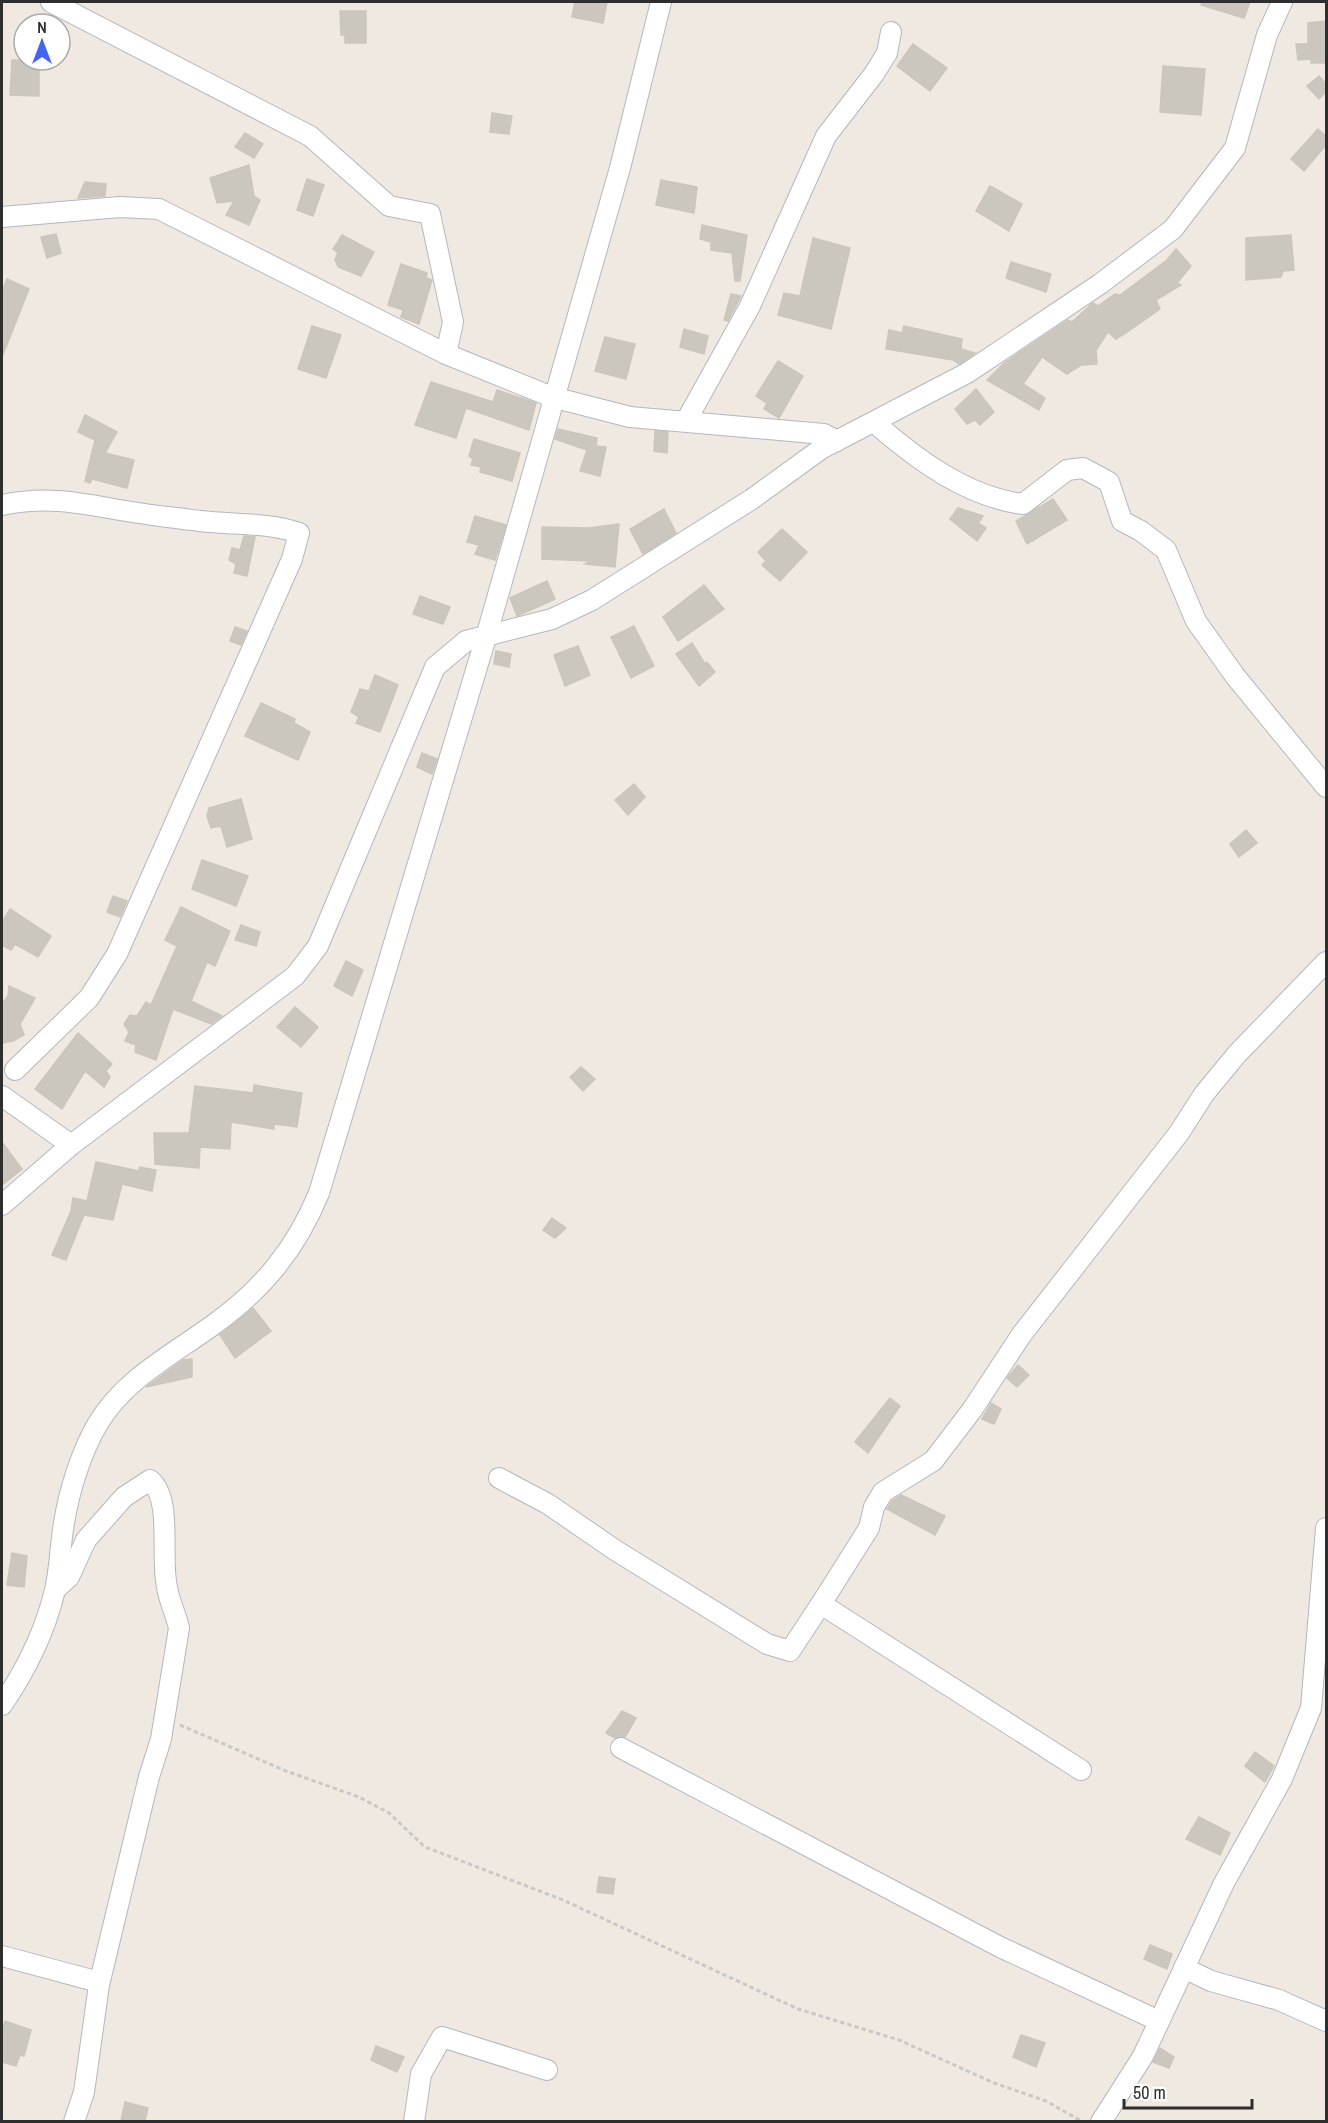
<svg xmlns="http://www.w3.org/2000/svg" width="1328" height="2123" viewBox="0 0 1328 2123" font-family="'Archivo Narrow',sans-serif">
	<rect width="100%" height="100%" fill="#efe9e1"/>
	<!-- building -->
	<g fill="#cbc7bf" stroke="#cbc5ba" stroke-width="1.5">
		<path d="M 575,2 L 607,2 L 603,23 L 572,17 Z"/>
		<path d="M 1202,2 L 1250,2 L 1244,18 L 1201,5 Z"/>
		<path d="M 340,11 L 366,11 L 366,43 L 345,43 L 345,35 L 341,35 Z"/>
		<path d="M 1326,21 L 1326,63 L 1311,63 L 1311,59 L 1298,60 L 1296,44 L 1308,44 L 1308,23 Z"/>
		<path d="M 913,44 L 947,68 L 930,91 L 897,66 Z"/>
		<path d="M 12,60 L 39,60 L 39,96 L 10,95 Z"/>
		<path d="M 1163,66 L 1205,69 L 1201,115 L 1160,112 Z"/>
		<path d="M 1319,76 L 1326,84 L 1326,92 L 1319,99 L 1307,86 Z"/>
		<path d="M 492,113 L 512,116 L 509,134 L 490,132 Z"/>
		<path d="M 1318,129 L 1326,136 L 1326,145 L 1304,171 L 1291,159 Z"/>
		<path d="M 245,133 L 263,144 L 254,158 L 235,147 Z"/>
		<path d="M 249,165 L 254,196 L 260,200 L 249,225 L 226,215 L 234,201 L 217,203 L 210,178 Z"/>
		<path d="M 307,179 L 324,185 L 313,216 L 297,210 Z"/>
		<path d="M 661,180 L 697,187 L 694,213 L 656,205 Z"/>
		<path d="M 85,182 L 106,184 L 105,196 L 78,198 Z"/>
		<path d="M 990,186 L 1022,204 L 1009,231 L 976,211 Z"/>
		<path d="M 702,225 L 747,235 L 740,281 L 735,281 L 732,253 L 711,250 L 711,242 L 700,239 Z"/>
		<path d="M 56,234 L 61,253 L 47,258 L 41,237 Z"/>
		<path d="M 342,235 L 374,252 L 361,276 L 338,267 L 335,259 L 338,253 L 333,249 Z"/>
		<path d="M 1291,235 L 1294,270 L 1283,271 L 1281,277 L 1246,280 L 1246,238 Z"/>
		<path d="M 813,238 L 850,248 L 831,329 L 778,315 L 784,293 L 800,296 Z"/>
		<path d="M 1176,249 L 1191,266 L 1177,283 L 1181,285 L 1156,300 L 1160,309 L 1124,334 L 1116,339 L 1108,332 L 1096,350 L 1097,364 L 1081,365 L 1067,374 L 1042,357 L 1023,384 L 1045,398 L 1039,410 L 987,380 L 1004,363 L 1068,320 L 1072,322 L 1093,303 L 1098,306 L 1115,294 L 1120,295 L 1167,260 Z"/>
		<path d="M 1011,262 L 1051,274 L 1046,292 L 1006,278 Z"/>
		<path d="M 401,264 L 427,273 L 426,278 L 432,280 L 419,324 L 401,317 L 403,310 L 388,305 Z"/>
		<path d="M 7,279 L 29,289 L 2,357 L 2,292 Z"/>
		<path d="M 731,294 L 741,296 L 728,321 L 724,320 Z"/>
		<path d="M 312,326 L 341,335 L 326,378 L 298,369 Z"/>
		<path d="M 904,326 L 962,339 L 961,349 L 975,353 L 959,364 L 953,360 L 886,349 L 889,330 L 902,333 Z"/>
		<path d="M 684,329 L 708,336 L 704,354 L 680,347 Z"/>
		<path d="M 605,337 L 635,344 L 626,379 L 595,371 Z"/>
		<path d="M 778,361 L 803,376 L 779,418 L 764,409 L 767,403 L 756,396 Z"/>
		<path d="M 431,382 L 493,402 L 497,390 L 536,403 L 529,430 L 466,408 L 456,438 L 415,425 Z"/>
		<path d="M 976,389 L 994,412 L 980,425 L 975,420 L 967,424 L 955,409 Z"/>
		<path d="M 85,415 L 117,432 L 105,453 L 134,460 L 127,488 L 92,479 L 90,483 L 85,481 L 95,440 L 78,432 Z"/>
		<path d="M 558,429 L 597,438 L 596,446 L 606,447 L 600,476 L 580,471 L 587,450 L 555,439 Z"/>
		<path d="M 655,431 L 668,432 L 667,453 L 654,451 Z"/>
		<path d="M 474,439 L 520,453 L 512,481 L 480,472 L 481,467 L 471,465 L 473,459 L 469,456 Z"/>
		<path d="M 1053,499 L 1067,520 L 1027,544 L 1016,521 Z"/>
		<path d="M 958,508 L 983,516 L 978,523 L 986,528 L 977,541 L 950,519 Z"/>
		<path d="M 664,509 L 676,533 L 643,554 L 630,529 Z"/>
		<path d="M 475,516 L 506,525 L 495,560 L 475,554 L 479,545 L 467,542 Z"/>
		<path d="M 619,524 L 615,567 L 585,564 L 591,561 L 542,559 L 542,527 L 588,528 Z"/>
		<path d="M 782,529 L 807,552 L 780,581 L 762,565 L 766,561 L 758,552 Z"/>
		<path d="M 244,536 L 255,537 L 247,576 L 234,573 L 236,564 L 229,560 L 232,548 L 240,550 Z"/>
		<path d="M 547,581 L 555,599 L 517,616 L 510,598 Z"/>
		<path d="M 704,585 L 724,609 L 678,641 L 663,617 Z"/>
		<path d="M 420,596 L 450,607 L 443,624 L 413,614 Z"/>
		<path d="M 634,626 L 654,666 L 631,678 L 611,637 Z"/>
		<path d="M 235,627 L 247,631 L 241,645 L 230,641 Z"/>
		<path d="M 692,643 L 705,664 L 707,662 L 715,672 L 699,686 L 676,654 Z"/>
		<path d="M 578,646 L 590,675 L 565,686 L 554,655 Z"/>
		<path d="M 496,651 L 511,654 L 509,667 L 494,664 Z"/>
		<path d="M 375,675 L 398,685 L 380,732 L 356,723 L 359,717 L 351,712 L 360,689 L 369,691 Z"/>
		<path d="M 261,703 L 295,719 L 294,723 L 310,732 L 298,760 L 245,736 Z"/>
		<path d="M 422,753 L 437,759 L 432,774 L 417,767 Z"/>
		<path d="M 634,784 L 645,797 L 628,815 L 615,800 Z"/>
		<path d="M 241,799 L 252,839 L 227,847 L 221,826 L 211,828 L 207,816 L 209,808 Z"/>
		<path d="M 1246,830 L 1257,843 L 1239,857 L 1230,844 Z"/>
		<path d="M 202,860 L 248,876 L 236,906 L 192,889 Z"/>
		<path d="M 113,896 L 127,901 L 120,917 L 107,912 Z"/>
		<path d="M 181,907 L 230,931 L 215,966 L 207,962 L 191,1001 L 222,1016 L 211,1024 L 173,1009 L 156,1060 L 135,1052 L 136,1045 L 125,1041 L 129,1032 L 124,1024 L 130,1015 L 137,1016 L 146,1002 L 151,1005 L 177,946 L 165,940 Z"/>
		<path d="M 10,909 L 51,936 L 38,957 L 15,944 L 11,950 L 2,945 L 2,922 Z"/>
		<path d="M 241,925 L 260,932 L 256,946 L 235,940 Z"/>
		<path d="M 346,961 L 363,970 L 352,996 L 334,986 Z"/>
		<path d="M 9,986 L 35,998 L 20,1024 L 24,1035 L 13,1041 L 2,1043 L 2,1004 L 8,996 Z"/>
		<path d="M 295,1007 L 318,1027 L 301,1047 L 277,1027 Z"/>
		<path d="M 78,1033 L 112,1064 L 106,1071 L 110,1077 L 104,1087 L 85,1071 L 62,1109 L 35,1089 Z"/>
		<path d="M 581,1067 L 595,1079 L 583,1091 L 570,1077 Z"/>
		<path d="M 254,1085 L 302,1093 L 297,1127 L 274,1124 L 274,1129 L 231,1122 L 230,1149 L 200,1147 L 199,1168 L 155,1164 L 154,1133 L 189,1133 L 195,1086 L 253,1093 Z"/>
		<path d="M 2,1142 L 22,1169 L 2,1185 Z"/>
		<path d="M 96,1162 L 139,1171 L 140,1167 L 156,1170 L 152,1191 L 122,1184 L 113,1220 L 84,1215 L 66,1260 L 52,1255 L 71,1211 L 73,1198 L 87,1201 Z"/>
		<path d="M 552,1218 L 566,1228 L 555,1238 L 543,1230 Z"/>
		<path d="M 253,1308 L 271,1331 L 235,1358 L 220,1335 Z"/>
		<path d="M 192,1359 L 192,1377 L 146,1387 L 183,1360 Z"/>
		<path d="M 1018,1365 L 1029,1375 L 1017,1387 L 1007,1378 Z"/>
		<path d="M 890,1398 L 900,1406 L 868,1453 L 855,1442 Z"/>
		<path d="M 991,1403 L 1001,1409 L 994,1424 L 982,1419 Z"/>
		<path d="M 901,1495 L 945,1516 L 935,1535 L 887,1509 L 892,1501 Z"/>
		<path d="M 12,1553 L 27,1556 L 24,1587 L 7,1585 Z"/>
		<path d="M 622,1711 L 636,1718 L 625,1737 L 615,1738 L 606,1733 Z"/>
		<path d="M 1255,1752 L 1274,1766 L 1265,1782 L 1245,1766 Z"/>
		<path d="M 1199,1817 L 1230,1833 L 1220,1855 L 1186,1839 Z"/>
		<path d="M 599,1877 L 615,1879 L 613,1894 L 597,1892 Z"/>
		<path d="M 1150,1945 L 1172,1954 L 1167,1969 L 1144,1959 Z"/>
		<path d="M 5,2021 L 31,2030 L 24,2056 L 20,2055 L 16,2066 L 2,2062 L 2,2032 Z"/>
		<path d="M 1021,2035 L 1045,2043 L 1036,2067 L 1013,2057 Z"/>
		<path d="M 376,2046 L 404,2057 L 397,2072 L 371,2060 Z"/>
		<path d="M 1160,2048 L 1174,2057 L 1169,2068 L 1153,2062 Z"/>
		<path d="M 125,2102 L 148,2108 L 145,2121 L 121,2121 Z"/>
	</g>
	<g fill="none" stroke-linecap="round" stroke-linejoin="round">
		<defs>
			<g id="minor">
				<path d="M 51,2 L 310,136 L 389,206 L 430,214 L 453,322 L 446,354"/>
				<path d="M 2,217 L 120,207 L 159,209 L 446,354 L 552,397 L 630,417 L 824,434 L 837,441"/>
				<path d="M 686,421 L 750,306 L 826,136 L 874,74 L 887,53 L 891,32"/>
				<path d="M 875,423 C 916,459 967,497 1023,504 L 1067,470 L 1083,468 L 1109,482 L 1122,521 L 1141,531 L 1166,550 L 1196,621 L 1235,676 L 1326,787"/>
				<path d="M 2,505 C 52,495 83,504 132,512 C 155,516 178,518 200,521 C 234,525 267,522 299,533 L 292,559 L 117,954 L 89,998 L 15,1070"/>
				<path d="M 2,1096 L 71,1145"/>
				<path d="M 2,1205 L 71,1145 L 295,976 L 318,946 L 435,667 L 466,641 L 552,619 L 592,600 L 752,499 L 821,449 L 967,373 L 1100,284 L 1173,229 L 1235,148 L 1267,35 L 1282,2"/>
				<path d="M 499,1478 L 548,1504 L 615,1550 L 767,1644 L 790,1651 L 821,1604"/>
				<path d="M 55,1590 L 69,1577 L 86,1540 L 124,1497 L 150,1480 C 173,1499 160,1557 167,1587 C 169,1601 176,1614 179,1628 L 161,1739 L 149,1777 L 99,1985 L 84,2092 L 74,2122"/>
				<path d="M 2,1705 C 26,1670 45,1632 55,1590 C 60,1569 60,1545 64,1523 C 69,1491 81,1453 97,1425 C 124,1379 172,1355 213,1325 C 263,1289 296,1249 319,1193 L 486,637 L 620,168 L 661,2"/>
				<path d="M 621,1748 L 1000,1947 L 1159,2021"/>
				<path d="M 1081,1770 L 821,1604 L 869,1528 L 874,1507 L 883,1492 L 933,1461 L 972,1410 L 1022,1334 L 1179,1133 L 1204,1094 L 1237,1054 L 1326,962"/>
				<path d="M 2,1956 L 99,1982"/>
				<path d="M 1184,1968 L 1211,1981 L 1279,2000 L 1326,2021"/>
				<path d="M 414,2122 L 421,2074 L 442,2037 L 547,2070"/>
				<path d="M 1101,2122 L 1143,2056 L 1224,1883 L 1282,1779 L 1311,1708 L 1326,1528"/>
			</g>
		</defs>
		<!-- minor casing -->
		<use href="#minor" stroke="#b4b7c1" stroke-width="22"/>
		<!-- path -->
		<path stroke="#c9c9c9" stroke-width="3" stroke-dasharray="4.5 3" stroke-linecap="butt" d="M 180,1725 L 286,1771 L 359,1797 L 389,1813 L 425,1847 L 563,1900 L 798,2009 L 899,2040 L 994,2083 L 1046,2101 L 1083,2122"/>
		<!-- minor -->
		<use href="#minor" stroke="#fff" stroke-width="20"/>
	</g>
	<!-- border -->
	<rect width="1328" height="2123" fill="none" stroke="#2e2e2e" stroke-width="6"/>
	<!-- north arrow -->
	<g transform="translate(42 42)"><circle r="28" fill="#ffffff" stroke="#ababab" stroke-width="1.5"/>
	<path d="M0-4.5L10 22L0 15L-10 22Z" fill="#4264fb"/>
	<text y="-9" font-size="16" font-weight="bold" text-anchor="middle" fill="#2e2e2e">N</text>
	</g>
	<!-- scale -->
	<path d="M1124 2099v9h128v-9" fill="none" stroke="#2e2e2e" stroke-width="3"/>
	<text x="1133" y="2099" font-size="18" fill="#2e2e2e" stroke="#ffffff" stroke-width="4.5" paint-order="stroke">50 m</text>
</svg>
